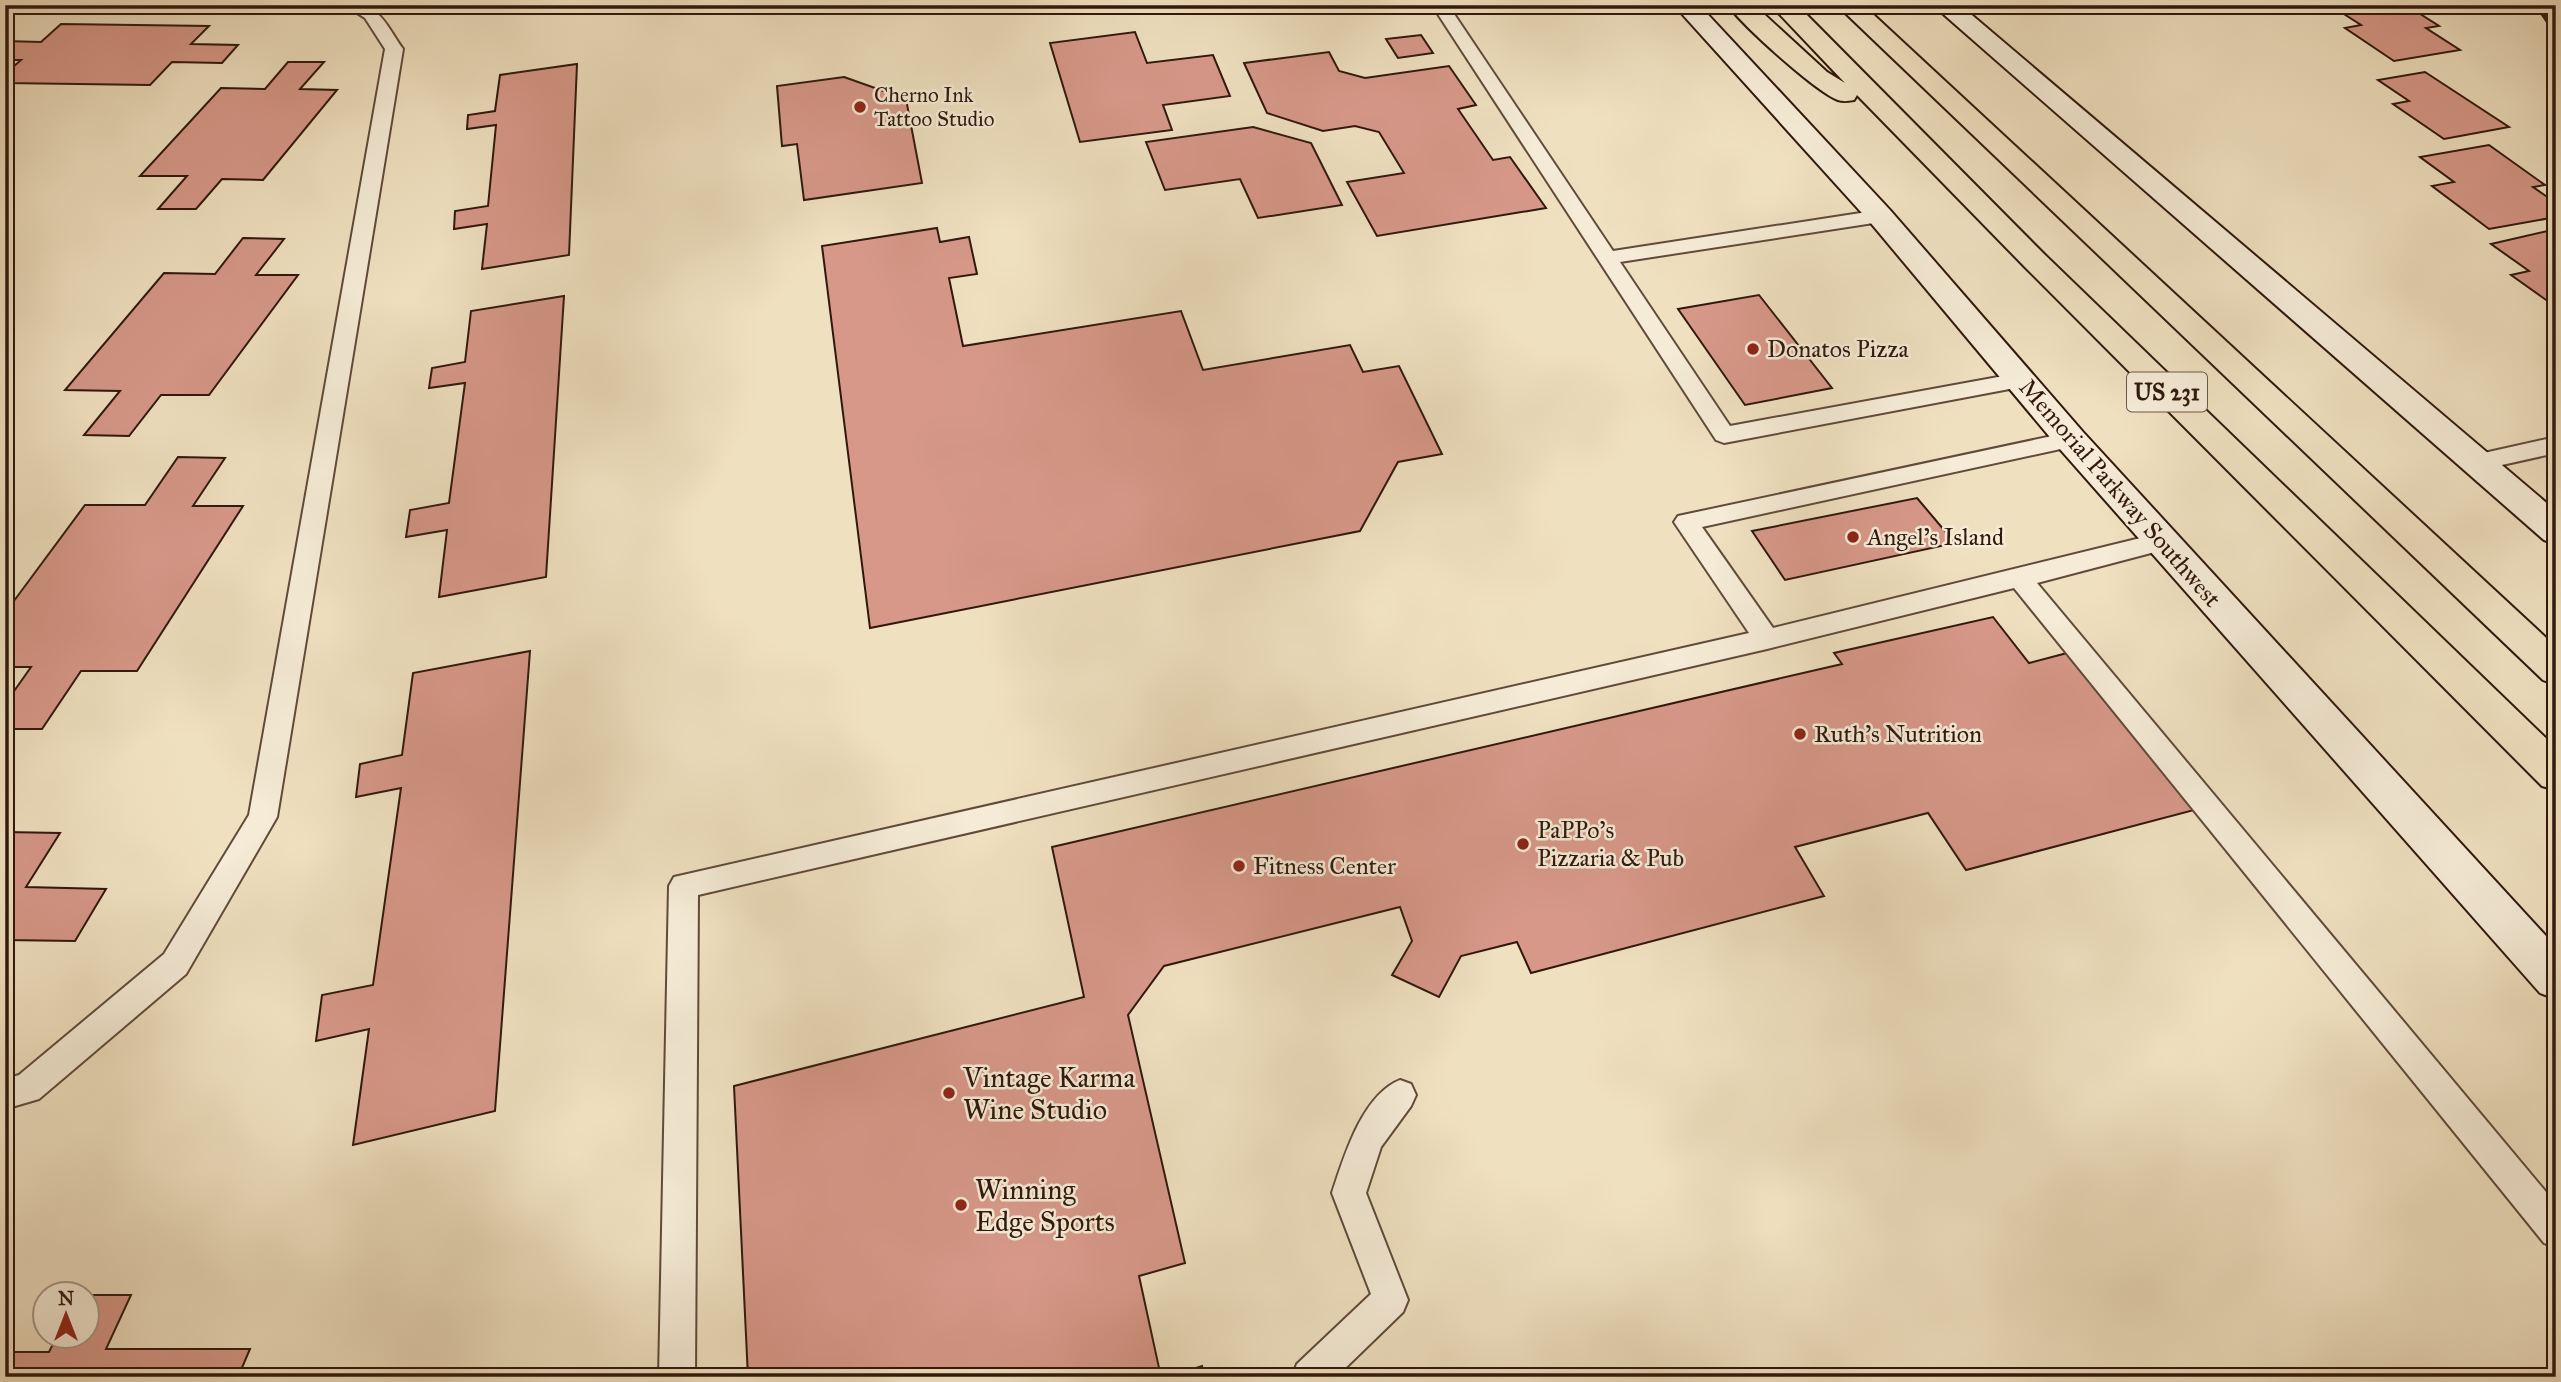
<svg xmlns="http://www.w3.org/2000/svg" width="2561" height="1382" viewBox="0 0 2561 1382" font-family="'IM FELL Great Primer',serif">
	<rect width="100%" height="100%" fill="#efe0c0"/>
	<filter id="stains"><feTurbulence type="fractalNoise" baseFrequency=".00286" numOctaves="4"/><feColorMatrix values="0 0 0 0 .2 0 0 0 0 .09 0 0 0 0 .02 0 0 0 .5 -.17"/></filter>
	<radialGradient id="worn" r=".72"><stop offset=".6" stop-color="#630" stop-opacity="0"/><stop offset="1" stop-color="#630" stop-opacity=".3"/></radialGradient>
	<!-- building -->
	<g fill="#d79889" stroke="#30180d" stroke-width="2">
		<path d="M 2201,5 L 2253,5 L 2210,12 Z"/>
		<path d="M 2344,5 L 2406,5 L 2439,26 L 2426,28 L 2460,50 L 2394,61 L 2345,28 L 2361,25 L 2333,7 Z"/>
		<path d="M 61,24 L 209,26 L 191,44 L 238,45 L 222,63 L 172,62 L 150,85 L 5,83 L 5,74 L 21,60 L 5,60 L 5,41 L 41,42 Z"/>
		<path d="M 1135,32 L 1147,63 L 1213,55 L 1230,96 L 1163,105 L 1172,130 L 1080,142 L 1050,43 Z"/>
		<path d="M 1421,35 L 1433,53 L 1398,58 L 1386,39 Z"/>
		<path d="M 1329,52 L 1339,71 L 1365,78 L 1449,66 L 1476,105 L 1458,109 L 1493,160 L 1510,157 L 1546,208 L 1377,236 L 1347,182 L 1404,173 L 1379,132 L 1355,126 L 1323,131 L 1267,113 L 1244,63 Z"/>
		<path d="M 288,62 L 324,62 L 300,89 L 337,90 L 263,180 L 222,179 L 196,209 L 158,209 L 187,176 L 140,176 L 221,88 L 265,89 Z"/>
		<path d="M 577,64 L 569,255 L 482,269 L 487,224 L 454,229 L 455,211 L 488,206 L 496,125 L 467,129 L 468,115 L 495,111 L 500,75 Z"/>
		<path d="M 2425,72 L 2509,127 L 2444,139 L 2393,104 L 2409,101 L 2378,80 Z"/>
		<path d="M 844,77 L 906,99 L 922,183 L 804,200 L 797,144 L 782,146 L 777,86 Z"/>
		<path d="M 1253,127 L 1311,143 L 1342,205 L 1258,218 L 1240,179 L 1165,190 L 1146,142 Z"/>
		<path d="M 2489,145 L 2545,185 L 2533,187 L 2556,203 L 2556,217 L 2489,229 L 2432,186 L 2454,182 L 2420,157 Z"/>
		<path d="M 937,228 L 940,242 L 969,237 L 977,274 L 949,278 L 963,346 L 1181,311 L 1203,370 L 1350,345 L 1363,372 L 1399,366 L 1442,454 L 1398,462 L 1360,531 L 870,628 L 822,246 Z"/>
		<path d="M 2556,229 L 2556,307 L 2511,275 L 2529,271 L 2491,244 Z"/>
		<path d="M 243,238 L 284,239 L 256,275 L 298,275 L 209,395 L 161,395 L 129,436 L 84,435 L 120,391 L 65,390 L 164,273 L 215,274 Z"/>
		<path d="M 1759,295 L 1832,388 L 1745,405 L 1678,309 Z"/>
		<path d="M 564,296 L 546,577 L 439,597 L 447,530 L 406,537 L 410,510 L 449,503 L 465,383 L 429,388 L 432,368 L 465,362 L 471,311 Z"/>
		<path d="M 178,457 L 225,458 L 193,506 L 243,506 L 137,671 L 81,671 L 42,729 L 5,729 L 5,704 L 31,667 L 5,667 L 5,613 L 85,505 L 145,505 Z"/>
		<path d="M 1917,498 L 1955,543 L 1785,580 L 1752,531 Z"/>
		<path d="M 1993,617 L 2029,663 L 2071,652 L 2198,809 L 1966,870 L 1928,813 L 1795,847 L 1824,896 L 1531,973 L 1517,942 L 1461,956 L 1439,997 L 1392,975 L 1412,941 L 1400,907 L 1164,966 L 1128,1015 L 1185,1263 L 1139,1276 L 1161,1377 L 748,1377 L 734,1086 L 1084,997 L 1052,847 L 1842,664 L 1834,653 Z"/>
		<path d="M 530,651 L 495,1111 L 353,1145 L 369,1029 L 316,1041 L 322,995 L 373,985 L 401,788 L 356,797 L 360,764 L 402,755 L 413,673 Z"/>
		<path d="M 5,832 L 60,833 L 26,887 L 106,889 L 75,941 L 5,940 Z"/>
		<path d="M 88,1295 L 131,1295 L 106,1349 L 250,1349 L 238,1377 L 5,1377 L 5,1352 L 49,1352 L 57,1336 L 88,1336 Z"/>
		<path d="M 1202,1366 L 1204,1377 L 1167,1377 Z"/>
	</g>
	<g fill="none" stroke-linecap="round" stroke-linejoin="round">
		<defs>
			<g id="lane">
				<path d="M 345,5 C 382,5 383,21 403,49 L 277,817 L 186,974 L 39,1099 L 5,1109 L 5,1079 L 19,1075 L 164,954 L 249,815 L 385,49 L 365,18 Z"/>
				<path d="M 1432,5 L 1448,5 L 1613,251 L 1880,210 L 1887,212 L 1890,216 L 1887,220 L 1880,222 L 1620,262 L 1730,426 L 2020,373 L 2028,375 L 2031,380 L 2028,385 L 2020,387 L 1724,443 L 1716,440 Z"/>
				<path d="M 2071,432 L 2079,435 L 2082,440 L 2079,445 L 1702,527 L 1773,628 L 2161,533 L 2170,536 L 2173,542 L 2170,548 L 2037,583 L 2556,1204 L 2556,1248 L 2544,1243 L 2014,588 L 1767,649 L 698,895 L 695,1377 L 659,1377 L 669,886 L 674,877 L 1749,633 L 1678,528 L 1674,522 L 1678,516 Z"/>
				<path d="M 2556,437 L 2556,453 L 2475,471 L 2467,469 L 2464,463 L 2467,457 L 2475,455 Z"/>
				<path d="M 1400,1080 L 1411,1084 L 1416,1095 L 1411,1106 L 1381,1147 L 1366,1193 L 1408,1300 L 1403,1312 L 1336,1377 L 1292,1377 L 1297,1364 L 1371,1294 L 1332,1193 C 1344,1157 1362,1095 1400,1080 Z"/>
			</g>
			<g id="secondary">
				<path d="M 1674,5 L 1699,5 L 1890,210 L 2083,432 L 2556,947 L 2556,999 L 2540,993 L 2059,448 L 1870,222 Z"/>
				<path d="M 1933,5 L 1960,5 L 2556,511 L 2556,544 L 2544,540 Z"/>
			</g>
			<g id="highway">
				<path d="M 1728,5 L 1754,5 L 1827,72 L 1845,83 L 1771,5 L 1797,5 L 2044,254 L 2556,748 L 2556,790 L 2542,786 L 2024,266 L 1857,95 L 1854,100 C 1848,101 1844,102 1838,100 C 1816,92 1742,25 1728,5 Z"/>
				<path d="M 1837,5 L 1863,5 L 2556,647 L 2556,685 L 2543,680 Z"/>
			</g>
		</defs>
		<!-- lane casing -->
		<use href="#lane" stroke="#604a3a" stroke-width="4"/>
		<!-- secondary casing -->
		<use href="#secondary" stroke="#30180d" stroke-width="4"/>
		<!-- highway casing -->
		<use href="#highway" stroke="#30180d" stroke-width="4"/>
		<!-- lane -->
		<use href="#lane" fill="#f5ebd6" fill-rule="evenodd"/>
		<!-- secondary -->
		<use href="#secondary" fill="#f5ebd6" fill-rule="evenodd"/>
		<!-- highway -->
		<use href="#highway" fill="#efe0c0" fill-rule="evenodd"/>
		<defs>
			<path id="rail" d="M 2537,5 L 2556,33"/>
		</defs>
		<!-- rail casing -->
		<use href="#rail" stroke="#30180d" stroke-width="5"/>
		<!-- rail -->
		<use href="#rail" stroke="#f5ebd6" stroke-width="3.5" stroke-dasharray="11" stroke-linecap="butt"/>
	</g>
	<!-- markers -->
	<g fill="#8f2418" stroke="#f5ebd6" stroke-width="2.5">
		<circle cx="860" cy="107" r="7"/>
		<circle cx="1753" cy="349" r="7"/>
		<circle cx="1853" cy="537" r="7"/>
		<circle cx="1800" cy="734" r="7"/>
		<circle cx="1523" cy="844" r="7"/>
		<circle cx="1239" cy="866" r="7"/>
		<circle cx="949" cy="1093" r="7"/>
		<circle cx="961" cy="1205" r="7"/>
	</g>
	<g text-anchor="middle" dominant-baseline="central" stroke-width="5" stroke-linejoin="round" paint-order="stroke">
		<!-- far-poi labels -->
		<g font-size="21" fill="#30180d" stroke="#f5ebd6" text-anchor="start">
			<text x="874" y="95">Cherno Ink<tspan x="874" dy="24">Tattoo Studio</tspan></text>
		</g>
		<!-- shield labels -->
		<rect fill="#f5ebd6" stroke="#6b5749" stroke-width="2" x="2127" y="372.5" width="80" height="39" rx="5"/>
		<g font-size="23" font-weight="bold" fill="#30180d">
			<text x="2167" y="392">US 231</text>
		</g>
		<!-- poi labels -->
		<g font-size="24" fill="#30180d" stroke="#f5ebd6" text-anchor="start">
			<text x="1767" y="349">Donatos Pizza</text>
			<text x="1867" y="537">Angel's Island</text>
			<text x="1814" y="734">Ruth's Nutrition</text>
			<text x="1537" y="830">PaPPo's<tspan x="1537" dy="28">Pizzaria &amp; Pub</tspan></text>
			<text x="1253" y="866">Fitness Center</text>
		</g>
		<!-- street labels -->
		<g font-size="24" fill="#30180d" stroke="#f5ebd6">
			<text transform="translate(2120 493) rotate(49)">Memorial Parkway Southwest</text>
		</g>
		<!-- near-poi labels -->
		<g font-size="28" fill="#30180d" stroke="#f5ebd6" text-anchor="start">
			<text x="963" y="1077">Vintage Karma<tspan x="963" dy="32">Wine Studio</tspan></text>
			<text x="975" y="1189">Winning<tspan x="975" dy="32">Edge Sports</tspan></text>
		</g>
	</g>
	<!-- margin -->
	<rect width="2561" height="1382" fill="none" stroke="#efe0c0" stroke-width="28"/>
	<rect x="7" y="7" width="2547" height="1368" fill="none" stroke="#30180d" stroke-width="3.5"/>
	<rect x="14" y="14" width="2533" height="1354" fill="none" stroke="#30180d" stroke-width="2"/>
	<!-- north arrow -->
	<g transform="translate(66 1315)"><circle r="33" fill="#f5ebd6" stroke="#a69786" stroke-width="2"/>
	<path d="M0-5L12 26L0 18L-12 26Z" fill="#8f2418"/>
	<text y="-10" font-size="19" font-weight="bold" text-anchor="middle" fill="#30180d">N</text>
	</g>
	<rect width="100%" height="100%" filter="url(#stains)"/>
	<rect width="100%" height="100%" fill="url(#worn)"/>
</svg>
